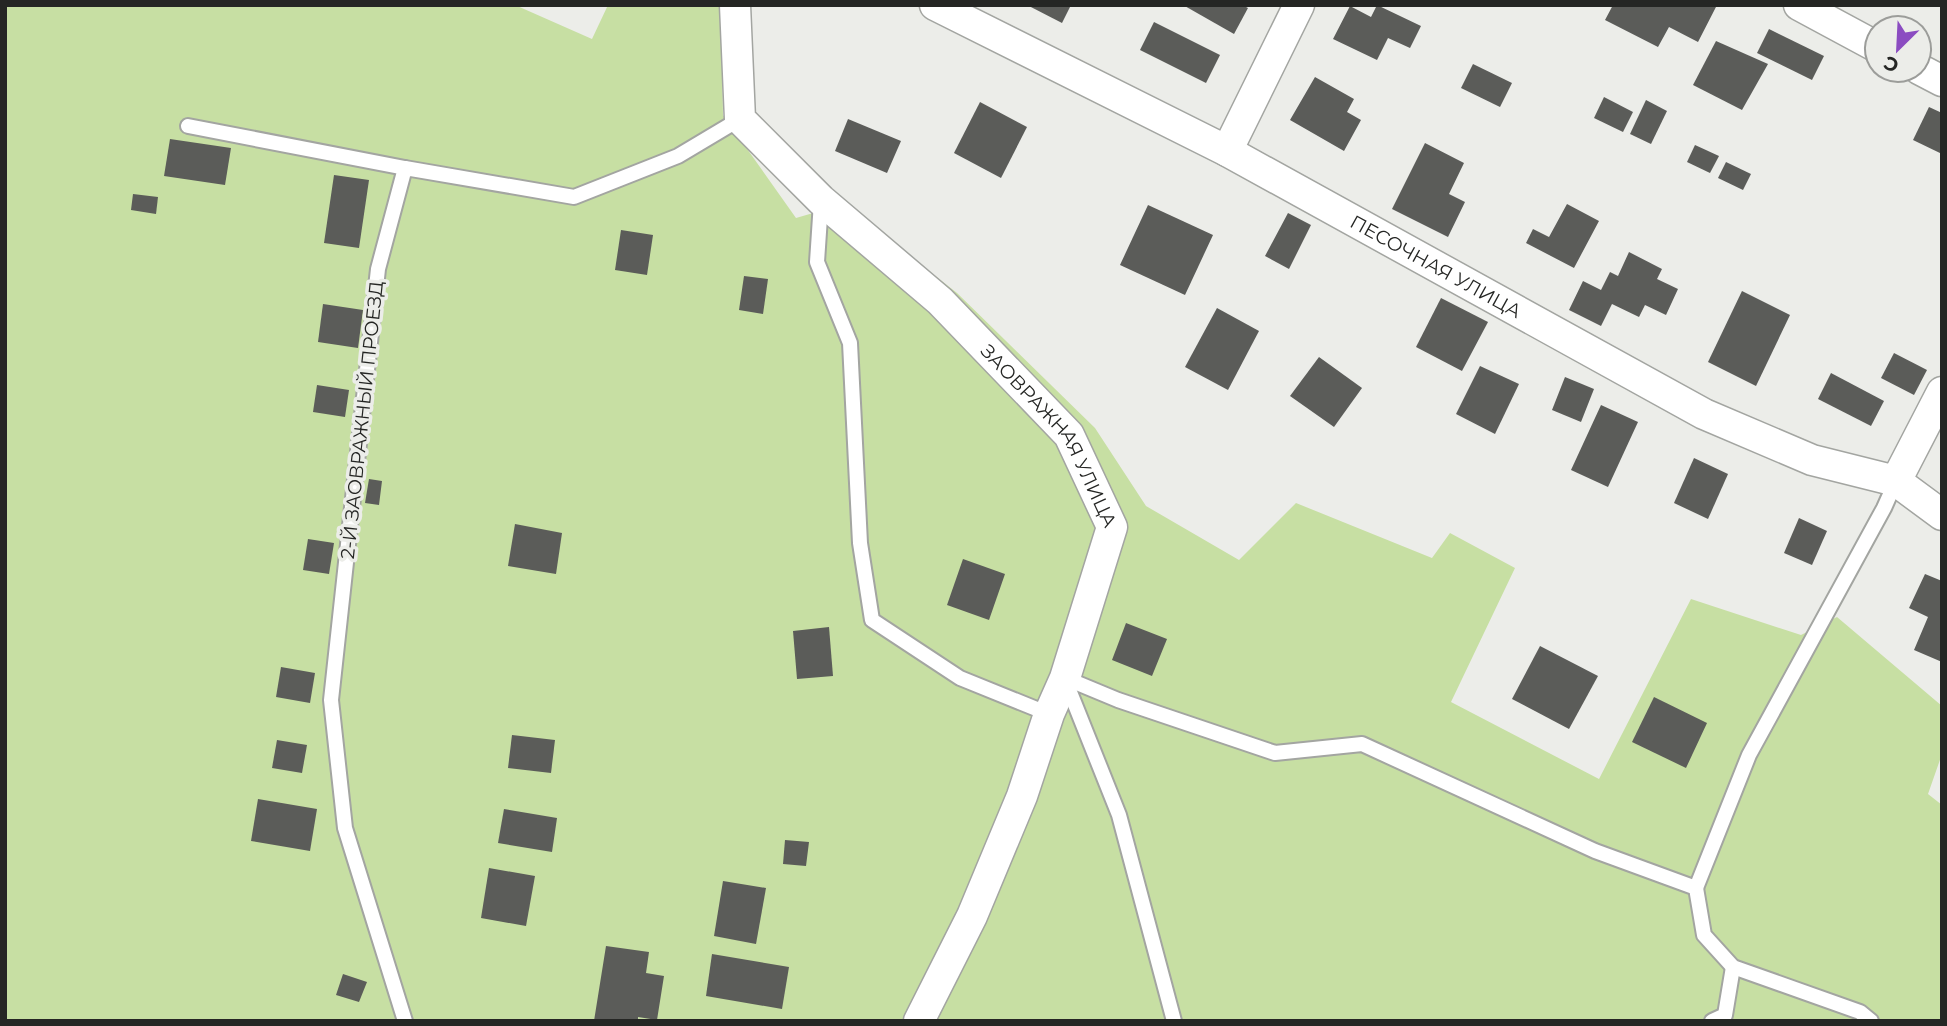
<svg xmlns="http://www.w3.org/2000/svg" width="1947" height="1026" viewBox="0 0 1947 1026" font-family="Montserrat,sans-serif">
	<rect width="100%" height="100%" fill="#ecede9"/>
	<!-- green -->
	<path fill="#c7dfa3" d="M 5,5 L 515,5 L 592,39 L 608,5 L 721,5 L 723,115 L 796,218 L 844,204 L 957,293 L 1095,428 L 1146,506 L 1239,560 L 1296,503 L 1432,558 L 1450,533 L 1515,568 L 1451,702 L 1599,779 L 1691,599 L 1801,635 L 1837,617 L 1942,706 L 1942,754 L 1928,794 L 1942,805 L 1942,1021 L 5,1021 Z"/>
	<!-- building -->
	<g fill="#5b5c59">
		<path d="M 1027,5 L 1071,5 L 1062,23 Z"/>
		<path d="M 1183,5 L 1242,5 L 1248,8 L 1234,34 Z"/>
		<path d="M 1377,5 L 1421,26 L 1410,48 L 1388,38 L 1377,60 L 1333,39 L 1350,6 L 1371,17 Z"/>
		<path d="M 1613,5 L 1717,5 L 1698,42 L 1669,27 L 1658,47 L 1605,20 Z"/>
		<path d="M 1154,22 L 1220,55 L 1206,83 L 1140,50 Z"/>
		<path d="M 1769,29 L 1824,56 L 1812,80 L 1757,53 Z"/>
		<path d="M 1716,41 L 1768,64 L 1742,110 L 1693,85 Z"/>
		<path d="M 1473,64 L 1512,83 L 1500,107 L 1461,88 Z"/>
		<path d="M 1315,77 L 1354,99 L 1347,112 L 1361,120 L 1344,151 L 1290,120 Z"/>
		<path d="M 1604,97 L 1633,112 L 1623,132 L 1594,118 Z"/>
		<path d="M 1646,100 L 1667,111 L 1651,144 L 1630,134 Z"/>
		<path d="M 980,102 L 1027,127 L 1001,178 L 954,153 Z"/>
		<path d="M 1929,107 L 1942,113 L 1942,154 L 1913,140 Z"/>
		<path d="M 848,119 L 901,141 L 887,173 L 835,151 Z"/>
		<path d="M 170,139 L 231,148 L 225,185 L 164,176 Z"/>
		<path d="M 1425,143 L 1464,163 L 1449,194 L 1465,202 L 1448,237 L 1392,209 Z"/>
		<path d="M 1695,145 L 1719,156 L 1710,173 L 1687,162 Z"/>
		<path d="M 1726,162 L 1751,174 L 1743,190 L 1718,178 Z"/>
		<path d="M 334,175 L 369,180 L 359,248 L 324,243 Z"/>
		<path d="M 133,194 L 158,197 L 156,214 L 131,210 Z"/>
		<path d="M 1567,204 L 1599,221 L 1574,268 L 1526,243 L 1533,229 L 1549,237 Z"/>
		<path d="M 1148,205 L 1213,235 L 1185,295 L 1120,265 Z"/>
		<path d="M 1288,213 L 1311,225 L 1289,269 L 1265,256 Z"/>
		<path d="M 621,230 L 653,235 L 647,275 L 615,270 Z"/>
		<path d="M 1629,252 L 1662,269 L 1657,279 L 1678,289 L 1666,315 L 1645,305 L 1639,317 L 1612,304 L 1601,326 L 1569,310 L 1583,281 L 1601,290 L 1610,272 L 1618,276 Z"/>
		<path d="M 744,276 L 768,279 L 763,314 L 739,310 Z"/>
		<path d="M 1742,291 L 1790,315 L 1756,386 L 1708,362 Z"/>
		<path d="M 1441,298 L 1488,322 L 1462,371 L 1416,347 Z"/>
		<path d="M 323,304 L 363,310 L 358,348 L 318,342 Z"/>
		<path d="M 1217,308 L 1259,331 L 1228,390 L 1185,367 Z"/>
		<path d="M 1894,353 L 1927,370 L 1914,395 L 1881,378 Z"/>
		<path d="M 1319,357 L 1362,388 L 1334,427 L 1290,396 Z"/>
		<path d="M 1480,366 L 1519,384 L 1495,434 L 1456,414 Z"/>
		<path d="M 1831,373 L 1884,401 L 1871,426 L 1818,399 Z"/>
		<path d="M 1565,377 L 1594,389 L 1581,422 L 1552,410 Z"/>
		<path d="M 317,385 L 349,390 L 345,417 L 313,412 Z"/>
		<path d="M 1601,405 L 1638,422 L 1608,487 L 1571,470 Z"/>
		<path d="M 1694,458 L 1728,474 L 1708,519 L 1674,503 Z"/>
		<path d="M 369,479 L 382,481 L 379,505 L 365,503 Z"/>
		<path d="M 1799,518 L 1827,531 L 1812,565 L 1784,553 Z"/>
		<path d="M 515,524 L 562,533 L 556,574 L 508,566 Z"/>
		<path d="M 308,539 L 334,543 L 329,574 L 303,570 Z"/>
		<path d="M 963,559 L 1005,574 L 989,620 L 947,605 Z"/>
		<path d="M 1925,574 L 1942,581 L 1942,662 L 1914,650 L 1928,617 L 1909,608 Z"/>
		<path d="M 1126,623 L 1167,639 L 1152,676 L 1112,660 Z"/>
		<path d="M 829,627 L 833,676 L 797,679 L 793,631 Z"/>
		<path d="M 1540,646 L 1598,676 L 1569,729 L 1512,699 Z"/>
		<path d="M 281,667 L 315,673 L 310,703 L 276,697 Z"/>
		<path d="M 1654,697 L 1707,723 L 1686,768 L 1632,742 Z"/>
		<path d="M 512,735 L 555,740 L 551,773 L 508,768 Z"/>
		<path d="M 277,740 L 307,745 L 302,773 L 272,768 Z"/>
		<path d="M 258,799 L 317,809 L 310,851 L 251,841 Z"/>
		<path d="M 504,809 L 557,818 L 552,852 L 498,843 Z"/>
		<path d="M 785,840 L 809,842 L 806,866 L 783,864 Z"/>
		<path d="M 489,868 L 535,876 L 526,926 L 481,918 Z"/>
		<path d="M 723,881 L 766,888 L 756,944 L 714,936 Z"/>
		<path d="M 606,946 L 649,952 L 646,973 L 664,976 L 657,1020 L 638,1017 L 638,1021 L 594,1021 Z"/>
		<path d="M 712,954 L 789,967 L 782,1009 L 706,996 Z"/>
		<path d="M 343,974 L 367,982 L 359,1002 L 336,995 Z"/>
	</g>
	<g fill="none" stroke-linecap="round" stroke-linejoin="round">
		<defs>
			<g id="lane">
				<path d="M 188,126 L 405,168"/>
				<path d="M 821,202 L 817,262 L 850,343 L 860,543 L 872,620 L 960,678 L 1049,714"/>
				<path d="M 1065,678 L 1118,700 L 1275,753 L 1362,744 L 1595,851 L 1696,888 L 1704,935 L 1733,967 L 1860,1012 L 1871,1021"/>
				<path d="M 1066,682 L 1119,815 L 1174,1021"/>
				<path d="M 1696,888 L 1749,755 L 1884,508 L 1896,481"/>
				<path d="M 405,1021 L 345,828 L 331,700 L 378,269 L 405,168 L 574,197 L 678,156 L 740,119"/>
				<path d="M 1712,1021 L 1725,1015 L 1733,967"/>
			</g>
			<g id="street">
				<path id="s1" d="M 735,5 L 740,119 L 821,200 L 940,301 L 1069,435 L 1112,527 L 1065,678 L 1049,714 L 1022,796 L 972,916 L 919,1021"/>
				<path id="s2" d="M 935,5 L 1227,151 L 1704,414 L 1812,460 L 1896,481 L 1942,515"/>
				<path d="M 1799,5 L 1877,47"/>
				<path d="M 1919,69 L 1942,81"/>
				<path d="M 1227,151 L 1299,5"/>
				<path d="M 1896,481 L 1942,392"/>
			</g>
		</defs>
		<!-- lane casing -->
		<use href="#lane" stroke="#a3a5a1" stroke-width="18"/>
		<!-- street casing -->
		<use href="#street" stroke="#a3a5a1" stroke-width="33"/>
		<!-- lane -->
		<use href="#lane" stroke="#fff" stroke-width="14"/>
		<!-- street -->
		<use href="#street" stroke="#fff" stroke-width="30"/>
	</g>
	<g text-anchor="middle" dominant-baseline="central" stroke-width="7" stroke-linejoin="round" paint-order="stroke">
		<!-- street labels -->
		<g font-size="19" fill="#252624" stroke="#ecede9">
			<text stroke="none"><textPath href="#s2" startOffset="565">ПЕСОЧНАЯ УЛИЦА</textPath></text>
			<text transform="translate(362 420) rotate(-84)">2-Й ЗАОВРАЖНЫЙ ПРОЕЗД</text>
			<text stroke="none"><textPath href="#s1" startOffset="560">ЗАОВРАЖНАЯ УЛИЦА</textPath></text>
		</g>
	</g>
	<!-- border -->
	<rect width="1947" height="1026" fill="none" stroke="#252624" stroke-width="14"/>
	<!-- north arrow -->
	<g transform="translate(1898 49) rotate(204)"><circle r="33" fill="#ecede9" stroke="#9c9d9a" stroke-width="2"/>
	<path d="M0-5L12 26L0 18L-12 26Z" fill="#8b4cc1"/>
	<text y="-10" font-size="19" font-weight="bold" text-anchor="middle" fill="#252624">С</text>
	</g>
</svg>
